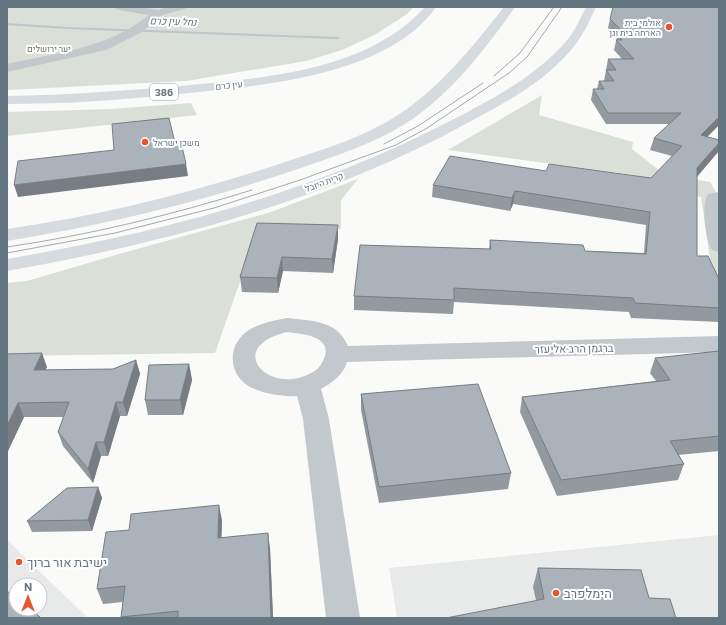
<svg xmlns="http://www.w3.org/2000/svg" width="726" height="625" viewBox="0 0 726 625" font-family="Commissioner,Heebo,sans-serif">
	<rect width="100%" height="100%" fill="#fafaf8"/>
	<!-- built -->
	<g fill="#e8e9e9" fill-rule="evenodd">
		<path d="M 719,535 L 719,618 L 397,618 L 389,568 Z"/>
		<path d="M 7,540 L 88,618 L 7,618 ZM 16,585 L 40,585 L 40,609 L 16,609 Z"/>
	</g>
	<!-- green -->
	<g fill="#dadfd7">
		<path d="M 7,7 L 414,7 L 407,14 L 376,34 L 342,50 L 306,61 L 186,81 L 7,90 Z"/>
		<path d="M 542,95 L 539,115 L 633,142 L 632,149 L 664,174 L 710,182 L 719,197 L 719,278 L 710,259 L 701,197 L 633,186 L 635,175 L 448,150 Z"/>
		<path d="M 191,103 L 197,115 L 7,136 L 7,112 L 111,109 Z"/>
		<path d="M 358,179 L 341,200 L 341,229 L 259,227 L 215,353 L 7,356 L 7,283 L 27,281 L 119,254 L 271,212 Z"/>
	</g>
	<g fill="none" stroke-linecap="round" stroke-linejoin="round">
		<!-- stream -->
		<path fill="#bbc7cb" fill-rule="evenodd" d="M 7,23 L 67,27 L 338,37 L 340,38 L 338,39 L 67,29 L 7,25 Z"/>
		<!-- street -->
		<g fill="#c3c8cc" fill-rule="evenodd">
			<path d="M 113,7 L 139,7 L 158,10 L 169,7 L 186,7 L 185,9 L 162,15 L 142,32 L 106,50 L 7,72 L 7,64 C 56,53 109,48 149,15 L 118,10 Z"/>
			<path d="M 719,192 L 719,252 L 712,250 C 705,240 701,204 708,194 Z"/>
			<path d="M 287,318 C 312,321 337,320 348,346 L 719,336 L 719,352 L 347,362 C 344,374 332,383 321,389 L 329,419 L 360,618 L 326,618 L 303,419 L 297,396 C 283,397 266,394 252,388 C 229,377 226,348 246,332 C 258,323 273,321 287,318 ZM 287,332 C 300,334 331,335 325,356 C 323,362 319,369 313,372 C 269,398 223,347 287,332 Z"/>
		</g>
		<!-- secondary -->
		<g fill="#d6dbdf" fill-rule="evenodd">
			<path d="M 504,7 L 515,7 C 487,47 454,90 414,118 C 378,143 335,156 295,170 C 201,202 105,225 7,241 L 7,229 C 103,215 196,192 288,161 C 328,148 370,135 404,111 C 444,83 474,45 504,7 Z"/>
			<path d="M 586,7 L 596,7 C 589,22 582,38 571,50 C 545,81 507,102 471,121 C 329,200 166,243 7,271 L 7,259 C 160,233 314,192 452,120 C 491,100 532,78 562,46 C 573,35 579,21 586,7 Z"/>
		</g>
		<!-- primary -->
		<path fill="#d6dbdf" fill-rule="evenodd" d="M 425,7 L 436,7 C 387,77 258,86 179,94 C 122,100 65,104 7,104 L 7,96 C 65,95 122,91 180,86 C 261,78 367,72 425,7 Z"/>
		<!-- tram -->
		<g stroke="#a2aab0" stroke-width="1">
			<path d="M 494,76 L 520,53 L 554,7"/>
			<path d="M 384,144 L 418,126 L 483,83"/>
			<path d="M 7,247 C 90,235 171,215 252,190"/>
			<path d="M 7,253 L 115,233 L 214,208 L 300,180 L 396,145 L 427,128 L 509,73 L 527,57 L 562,7"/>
		</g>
	</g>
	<!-- wall -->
	<g fill="#929a9f">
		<path d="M 719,7 L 719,125 L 707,137 L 718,152 L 697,177 L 697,256 L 719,279 L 719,322 L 631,318 L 629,312 L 454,302 L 453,314 L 354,310 L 354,296 L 489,249 L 490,240 L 585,251 L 644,253 L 646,225 L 513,204 L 510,211 L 432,197 L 433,185 L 546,171 L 651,178 L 672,156 L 650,150 L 654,138 L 669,124 L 606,124 L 591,100 L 593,89 L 597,89 L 599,81 L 604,81 L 608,59 L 622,59 L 614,50 L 617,37 L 608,28 L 610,19 Z"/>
		<path d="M 257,223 L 338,239 L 333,273 L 283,271 L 278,293 L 242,292 L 240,277 Z"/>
		<path d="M 719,351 L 719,451 L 678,455 L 684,464 L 678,480 L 557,496 L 520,412 L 522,397 L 656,381 L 650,373 L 655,358 Z"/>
		<path d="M 7,354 L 47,367 L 45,370 L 113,369 L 136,360 L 140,374 L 127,416 L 120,416 L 108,456 L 101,456 L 93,483 L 63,446 L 58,432 L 64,417 L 24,417 L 7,453 Z"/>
		<path d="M 189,364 L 192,380 L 183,415 L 148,415 L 145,400 Z"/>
		<path d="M 361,394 L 511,473 L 508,489 L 379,503 L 361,410 Z"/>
		<path d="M 98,487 L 102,498 L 92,531 L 32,532 L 27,521 Z"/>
		<path d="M 222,520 L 221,538 L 270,548 L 273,618 L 121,618 L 123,602 L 103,604 L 97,589 Z"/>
		<path d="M 538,568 L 649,598 L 536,600 L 533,587 Z"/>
	</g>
	<!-- shaded-wall -->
	<g fill="#777d82">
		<path d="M 719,117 L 719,125 L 697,147 L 701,135 Z"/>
		<path d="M 719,143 L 719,148 L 718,152 L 693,181 L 697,168 Z"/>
		<path d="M 186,164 L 188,176 L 18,197 L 14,185 Z"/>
		<path d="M 515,191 L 513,204 L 510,211 L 512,198 Z"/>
		<path d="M 338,225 L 338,239 L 333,273 L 332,259 Z"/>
		<path d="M 282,257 L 283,271 L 278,293 L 277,278 Z"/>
		<path d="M 42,353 L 47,367 L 39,384 L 34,370 Z"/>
		<path d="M 136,360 L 140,374 L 127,416 L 123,402 Z"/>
		<path d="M 189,364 L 192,380 L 183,415 L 180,400 Z"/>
		<path d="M 116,402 L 120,416 L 108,456 L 104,442 Z"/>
		<path d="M 18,403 L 24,417 L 7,453 L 7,426 Z"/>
		<path d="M 96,442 L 101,456 L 93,483 L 88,469 Z"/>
		<path d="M 98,487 L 102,498 L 92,531 L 88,520 Z"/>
		<path d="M 219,505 L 222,520 L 221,553 L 218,538 Z"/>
		<path d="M 268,533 L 270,548 L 273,618 L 271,618 Z"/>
	</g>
	<!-- building -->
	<g fill="#aab3b9" stroke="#777d82">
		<path d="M 613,7 L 719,7 L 719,62 L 718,62 L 719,63 L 719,117 L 701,135 L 719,140 L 719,143 L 697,168 L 697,256 L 708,256 L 719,279 L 719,308 L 635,303 L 633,298 L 454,288 L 454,300 L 354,296 L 360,245 L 491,249 L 490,240 L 583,245 L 585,251 L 646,254 L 650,212 L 515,191 L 512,198 L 433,185 L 450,156 L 546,171 L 549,164 L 651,178 L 682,146 L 654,138 L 681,113 L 608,113 L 593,89 L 604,89 L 599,81 L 614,81 L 606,70 L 616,70 L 608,59 L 634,59 L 616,40 L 622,40 L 617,34 L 625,34 L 610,19 Z"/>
		<path d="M 169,118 L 175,143 L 181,142 L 186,164 L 14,185 L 18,161 L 114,150 L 112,124 Z"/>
		<path d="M 257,223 L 338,225 L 332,259 L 282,257 L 277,278 L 240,277 Z"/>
		<path d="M 719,351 L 719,436 L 670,441 L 684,464 L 561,480 L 522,397 L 670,380 L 655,358 Z"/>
		<path d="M 42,353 L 34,370 L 113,369 L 136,360 L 123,402 L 116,402 L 104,442 L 96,442 L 88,469 L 58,432 L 69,402 L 18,403 L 7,426 L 7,354 Z"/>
		<path d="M 189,364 L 180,400 L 145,400 L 149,365 Z"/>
		<path d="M 478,384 L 511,473 L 379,487 L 361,394 Z"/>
		<path d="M 98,487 L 88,520 L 27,521 L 67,488 Z"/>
		<path d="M 219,505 L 218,538 L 268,533 L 271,618 L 178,618 L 178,611 L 121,617 L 125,586 L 97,589 L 106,532 L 129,530 L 131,514 Z"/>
		<path d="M 538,568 L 641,570 L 649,598 L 670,599 L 676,618 L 446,618 L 544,599 Z"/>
		<path d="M 7,591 L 16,598 L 16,609 L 30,609 L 40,617 L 38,618 L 7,618 Z"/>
	</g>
	<!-- markers -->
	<g fill="#e4572e" stroke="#fff" stroke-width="1.5">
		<circle cx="669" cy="27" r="4"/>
		<circle cx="145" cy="142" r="4"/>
		<circle cx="19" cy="562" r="4"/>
		<circle cx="556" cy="593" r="4"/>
	</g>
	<g text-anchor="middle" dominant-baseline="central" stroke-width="4" stroke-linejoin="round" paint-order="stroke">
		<!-- far-poi labels -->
		<g font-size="9" fill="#657683" stroke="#fff" text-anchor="end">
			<text x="661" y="22">אולמי בית<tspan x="661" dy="10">הארחה בית וגן</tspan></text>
			<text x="153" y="142" text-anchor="start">משכן ישראל</text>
		</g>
		<!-- far-park labels -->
		<g font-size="9" fill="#687a64" stroke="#fff">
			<text x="49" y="48">יער ירושלים</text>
		</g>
		<!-- far-street labels -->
		<g font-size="9" fill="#657683" stroke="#fff">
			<text transform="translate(229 85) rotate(-6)">עין כרם</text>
			<text transform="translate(324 182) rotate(-20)">קרית היובל</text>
		</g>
		<!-- far-water labels -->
		<g font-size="10" font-style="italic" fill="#60757c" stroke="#fff">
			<text transform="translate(173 21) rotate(2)">נחל עין כרם</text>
		</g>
		<!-- shield labels -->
		<rect fill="#fff" stroke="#939fa8" stroke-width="1" x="150" y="84" width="28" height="16" rx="3"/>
		<g font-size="10" font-weight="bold" fill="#657683">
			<text x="164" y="92">386</text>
		</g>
		<!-- street labels -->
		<g font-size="11" fill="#657683" stroke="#fff">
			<text transform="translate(574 348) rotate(-1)">ברגמן הרב אליעזר</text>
		</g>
		<!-- near-poi labels -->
		<g font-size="13" fill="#657683" stroke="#fff" text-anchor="start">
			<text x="27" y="562">ישיבת אור ברוך</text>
			<text x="564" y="593">הימלפרב</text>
		</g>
	</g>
	<!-- border -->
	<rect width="726" height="625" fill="none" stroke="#657683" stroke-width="16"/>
	<!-- north arrow -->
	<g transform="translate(28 597)"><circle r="19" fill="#ffffff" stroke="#c1c8cd"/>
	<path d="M0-3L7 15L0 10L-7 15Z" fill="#e4572e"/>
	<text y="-6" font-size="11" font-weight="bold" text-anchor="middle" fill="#657683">N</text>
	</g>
</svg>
